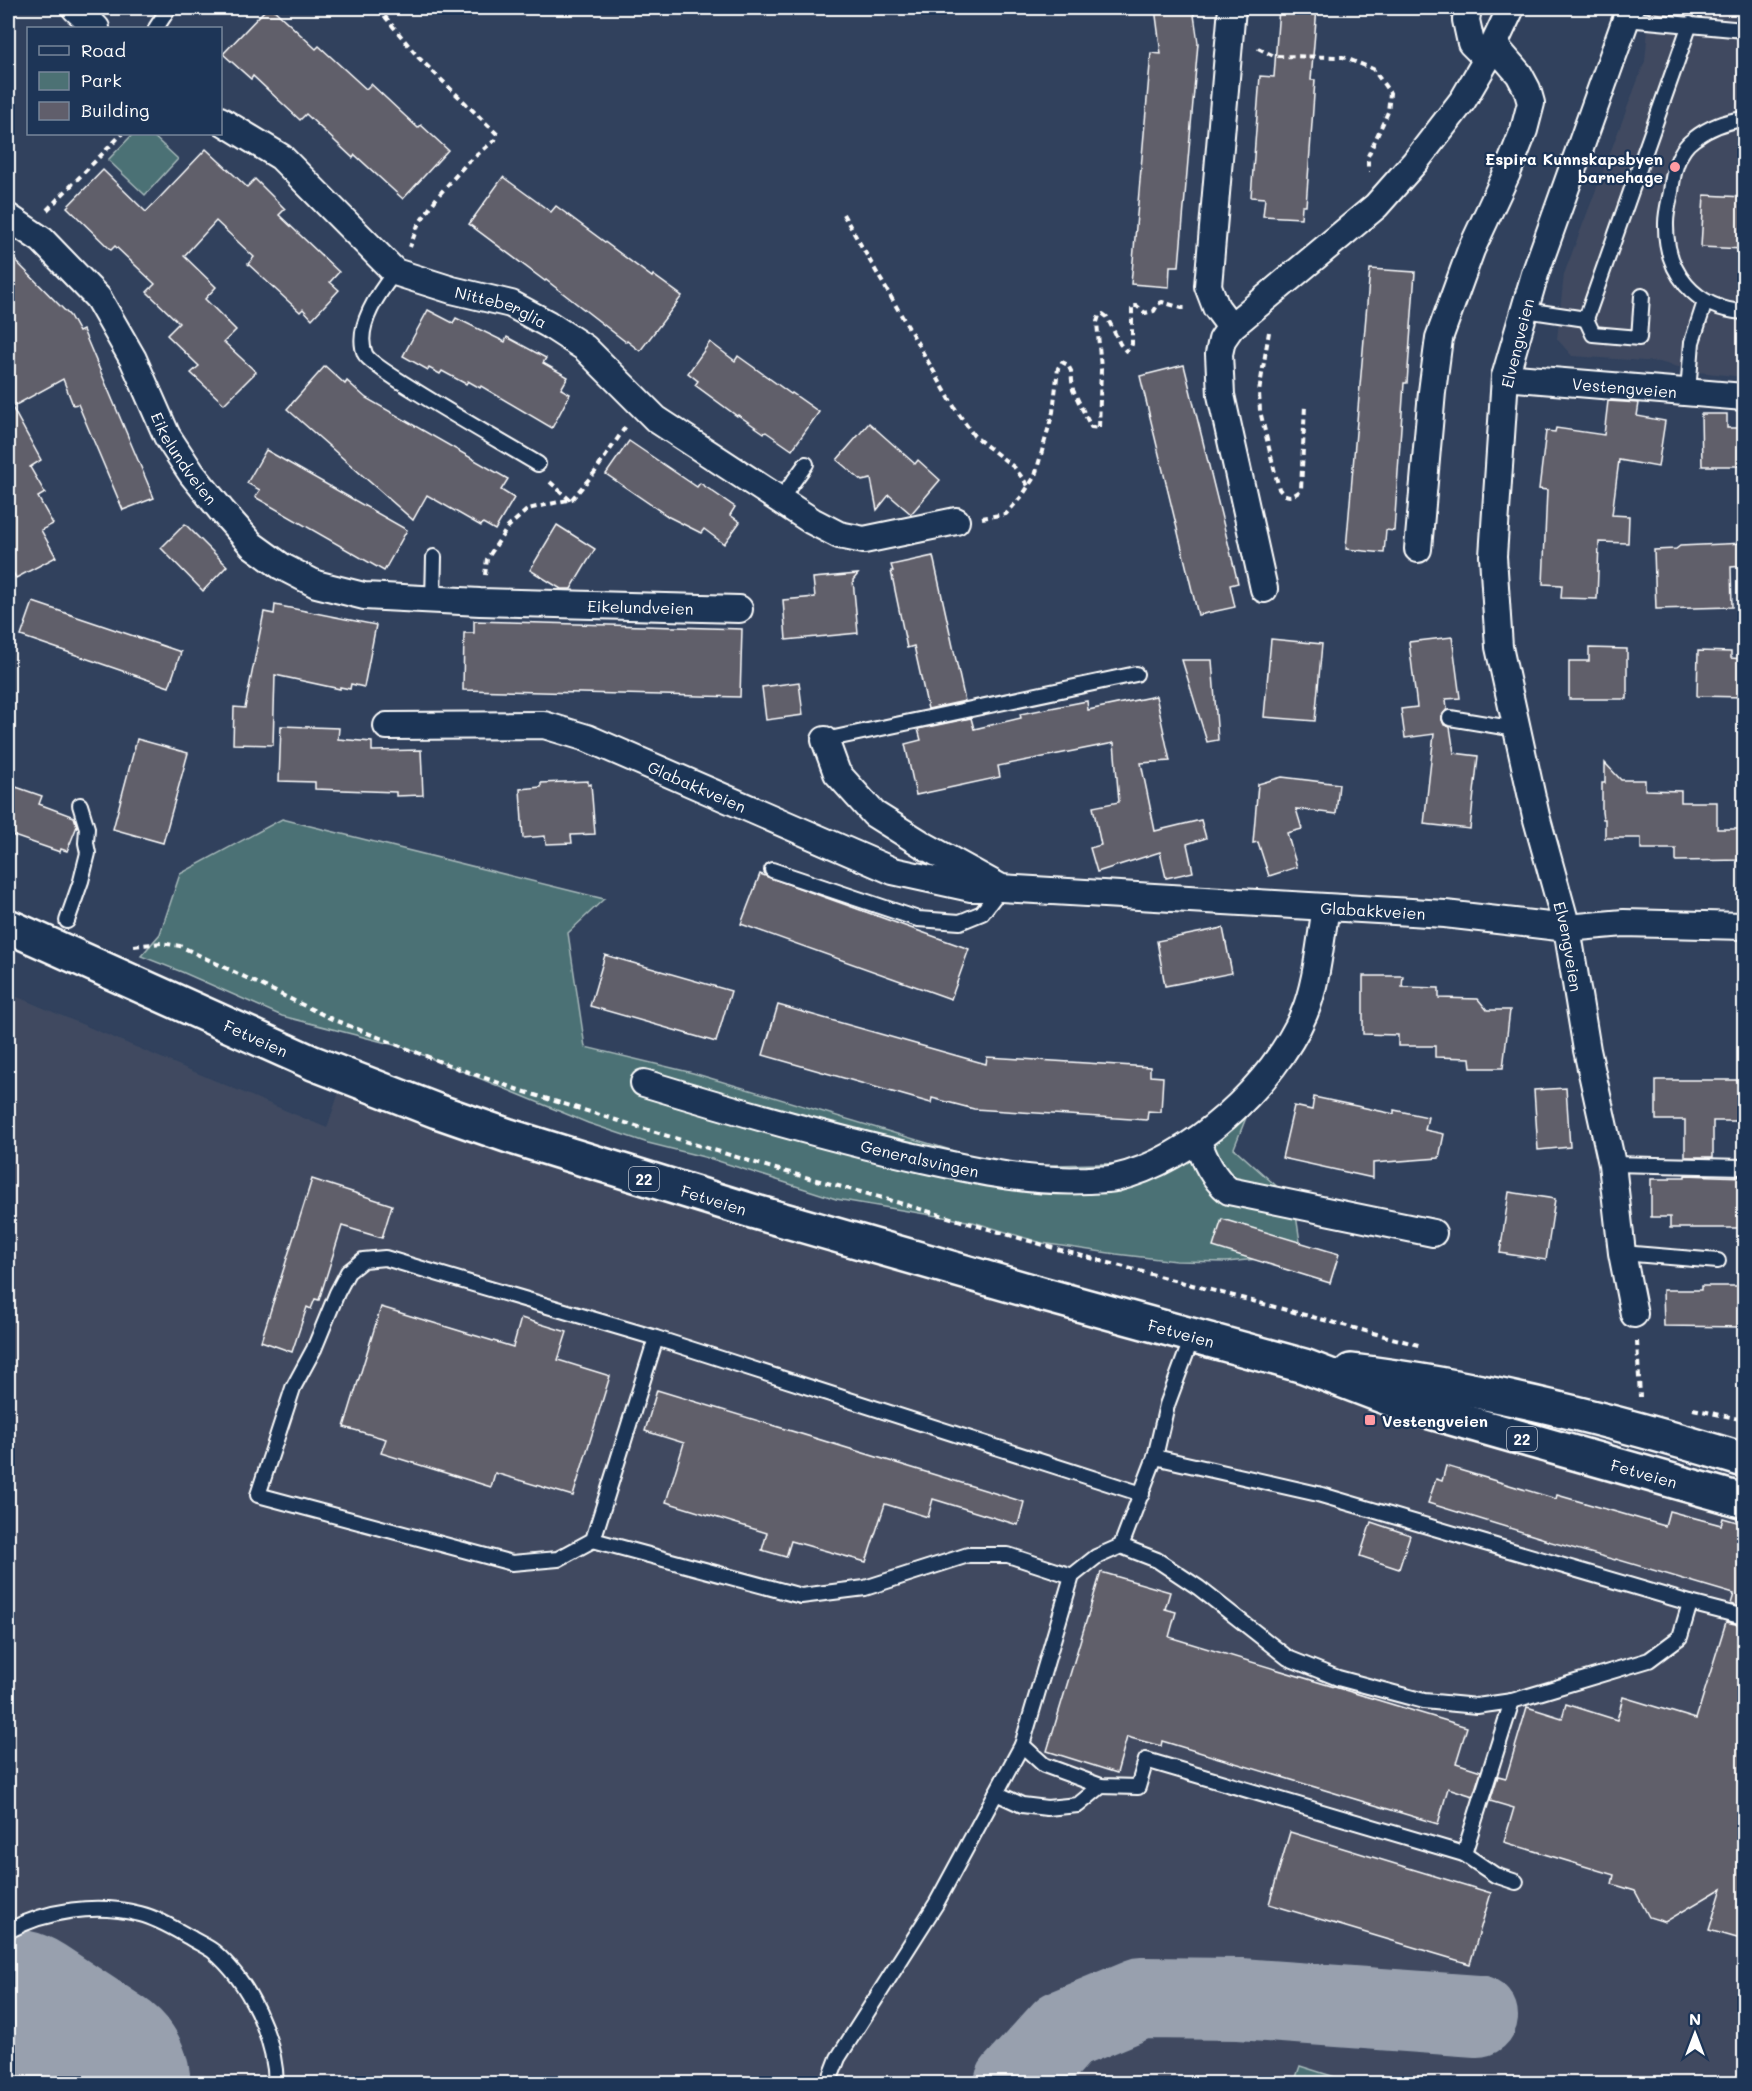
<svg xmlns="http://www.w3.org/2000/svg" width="1752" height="2091" viewBox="0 0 1752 2091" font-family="Mali,sans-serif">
	<rect width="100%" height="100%" fill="#31415d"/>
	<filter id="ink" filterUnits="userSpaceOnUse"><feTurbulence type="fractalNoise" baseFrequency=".0167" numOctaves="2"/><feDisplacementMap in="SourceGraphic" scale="12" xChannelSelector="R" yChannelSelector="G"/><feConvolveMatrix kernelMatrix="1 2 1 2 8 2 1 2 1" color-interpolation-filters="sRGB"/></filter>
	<g filter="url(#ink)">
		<!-- built -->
		<g fill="#3f4a61">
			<path d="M 1650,8 L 1744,8 L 1744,377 L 1698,372 L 1659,362 L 1572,356 L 1557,339 L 1564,274 L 1645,61 Z"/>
			<path d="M 8,993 L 327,1128 L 342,1083 L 1744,1495 L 1744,2083 L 8,2083 Z"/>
		</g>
		<!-- green -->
		<g fill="#4c7174" stroke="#a6b8ba" stroke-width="1.5">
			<path d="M 133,134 L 151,134 L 178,159 L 145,195 L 108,160 Z"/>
			<path d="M 282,819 L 604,899 L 568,933 L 585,1047 L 693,1073 L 1004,1166 L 1187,1162 L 1255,1095 L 1234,1148 L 1294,1202 L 1302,1255 L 1226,1262 L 1176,1261 L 1116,1254 L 1042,1243 L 973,1222 L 836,1199 L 712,1159 L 648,1143 L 588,1123 L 406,1048 L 282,1016 L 182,972 L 141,956 L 160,934 L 180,874 Z"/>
			<path d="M 1300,2066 L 1354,2083 L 1294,2083 Z"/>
		</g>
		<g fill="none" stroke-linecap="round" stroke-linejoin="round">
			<!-- taxiway -->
			<path stroke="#98a0ae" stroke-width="82" d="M 1015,2084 L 1064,2030 L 1141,1998 L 1240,1999 L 1477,2016"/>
			<!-- runway -->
			<path stroke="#98a0ae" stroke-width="207" d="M 8,2032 L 87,2084"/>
		</g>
		<!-- building -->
		<g fill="#605e6b" stroke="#fff" stroke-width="1.5">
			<path d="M 267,8 L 272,8 L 316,49 L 319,46 L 366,89 L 371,84 L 418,128 L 421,125 L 448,150 L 403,199 L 355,155 L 353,158 L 306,114 L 300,120 L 253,76 L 251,79 L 223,54 Z"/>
			<path d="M 1155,8 L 1193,8 L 1198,43 L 1179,266 L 1170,266 L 1169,287 L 1131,284 L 1151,53 L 1161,54 Z"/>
			<path d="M 1279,8 L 1317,8 L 1311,80 L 1315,80 L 1312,123 L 1306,206 L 1302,206 L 1301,218 L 1263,216 L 1265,198 L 1251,197 L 1260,76 L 1274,77 Z"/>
			<path d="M 206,149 L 247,187 L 255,179 L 285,209 L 279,215 L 339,272 L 330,282 L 339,290 L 312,319 L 303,309 L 300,312 L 248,264 L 254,257 L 216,221 L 184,256 L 216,287 L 205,299 L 236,330 L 224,342 L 256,372 L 224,404 L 191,373 L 199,366 L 167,335 L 179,323 L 147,292 L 155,284 L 115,246 L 111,250 L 67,207 L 103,170 L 146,212 Z"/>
			<path d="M 503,177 L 551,212 L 556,206 L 652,277 L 653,275 L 682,296 L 640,351 L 627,341 L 626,342 L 546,280 L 545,281 L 469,224 Z"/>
			<path d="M 1704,195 L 1744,197 L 1744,249 L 1701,247 Z"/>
			<path d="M 8,253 L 70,316 L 79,332 L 83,330 L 154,498 L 123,510 L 78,404 L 73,405 L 63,379 L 12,407 L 41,460 L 30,467 L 45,493 L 38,497 L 53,524 L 41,530 L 56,557 L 16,578 L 8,563 Z"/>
			<path d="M 1370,269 L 1415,272 L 1407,383 L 1404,383 L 1394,531 L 1386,530 L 1384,553 L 1346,549 Z"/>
			<path d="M 428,310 L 453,323 L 456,318 L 505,342 L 507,337 L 546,358 L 543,363 L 568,377 L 561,389 L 570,394 L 552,428 L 481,386 L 480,388 L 468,381 L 466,384 L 442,371 L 440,374 L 429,368 L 428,370 L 403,356 Z"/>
			<path d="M 710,342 L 735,361 L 738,356 L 791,394 L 792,393 L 819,412 L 792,450 L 766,432 L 764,433 L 738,415 L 737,416 L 695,385 L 698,381 L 688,373 Z"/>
			<path d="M 1184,365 L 1238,583 L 1230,585 L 1235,607 L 1198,615 L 1140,376 Z"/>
			<path d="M 325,366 L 345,384 L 347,381 L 366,398 L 508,479 L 501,490 L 514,498 L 495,530 L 483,523 L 481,526 L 427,495 L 413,520 L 287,409 Z"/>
			<path d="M 1608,401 L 1639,403 L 1637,416 L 1665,421 L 1658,467 L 1619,460 L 1612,515 L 1629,516 L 1628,543 L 1599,542 L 1597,599 L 1561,598 L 1562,585 L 1543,584 L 1547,490 L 1539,489 L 1546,431 L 1555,432 L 1556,428 L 1604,435 Z"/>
			<path d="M 1701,414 L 1727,414 L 1727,428 L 1744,428 L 1744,466 L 1702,466 Z"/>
			<path d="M 869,423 L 915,464 L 918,460 L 940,480 L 911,514 L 889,495 L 877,510 L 871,479 L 862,481 L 837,460 Z"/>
			<path d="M 629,441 L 697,487 L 700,483 L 735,507 L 730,515 L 740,522 L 724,544 L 704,529 L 701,533 L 669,517 L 606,474 Z"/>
			<path d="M 266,450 L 407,530 L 384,571 L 255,497 L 260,490 L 247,483 Z"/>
			<path d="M 185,524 L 227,566 L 203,591 L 161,548 Z"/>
			<path d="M 557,525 L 595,549 L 571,589 L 561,589 L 530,570 Z"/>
			<path d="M 1744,543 L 1744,566 L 1731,567 L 1732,607 L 1656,609 L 1654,550 L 1676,549 L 1680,546 Z"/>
			<path d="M 933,556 L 965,701 L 928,709 L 914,646 L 907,648 L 891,571 L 893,571 L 891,565 Z"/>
			<path d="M 858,574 L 853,580 L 858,633 L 786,640 L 783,600 L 815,597 L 813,578 Z"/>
			<path d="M 33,602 L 181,652 L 169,687 L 21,636 Z"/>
			<path d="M 275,605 L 376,625 L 364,687 L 351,684 L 350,689 L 340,687 L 340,689 L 275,675 L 273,745 L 233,744 L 234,707 L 245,708 L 264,612 L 274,614 Z"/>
			<path d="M 474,621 L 742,629 L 740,697 L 463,690 L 464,633 L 474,633 Z"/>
			<path d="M 1452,637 L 1460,698 L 1446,699 L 1447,709 L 1441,717 L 1444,725 L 1450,727 L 1454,753 L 1478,756 L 1470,829 L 1424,824 L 1434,734 L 1405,738 L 1401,709 L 1417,707 L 1409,642 Z"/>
			<path d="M 1271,639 L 1322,644 L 1315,721 L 1264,717 Z"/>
			<path d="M 1589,648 L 1627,649 L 1627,699 L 1569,699 L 1569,661 L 1589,661 Z"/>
			<path d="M 1698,651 L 1731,652 L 1731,658 L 1744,659 L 1744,697 L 1697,696 Z"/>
			<path d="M 1182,660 L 1212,660 L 1218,740 L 1207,742 Z"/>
			<path d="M 799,682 L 803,715 L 766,720 L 762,687 Z"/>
			<path d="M 1156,696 L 1170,761 L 1141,763 L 1155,831 L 1201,820 L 1206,838 L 1187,844 L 1193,872 L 1166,878 L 1160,852 L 1097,872 L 1090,848 L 1101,845 L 1093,807 L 1119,802 L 1114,743 L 998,766 L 1000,777 L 916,795 L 905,744 L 921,740 L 918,729 L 971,718 L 974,729 L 1021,718 L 1020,714 L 1087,701 L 1088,710 Z"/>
			<path d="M 281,726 L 339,728 L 338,739 L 372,742 L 372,751 L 421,750 L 423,795 L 396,796 L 396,792 L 315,789 L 315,782 L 279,781 Z"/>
			<path d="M 137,739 L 188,753 L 163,843 L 113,829 Z"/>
			<path d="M 1605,763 L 1621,780 L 1645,780 L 1645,790 L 1681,791 L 1681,802 L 1717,802 L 1717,829 L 1744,829 L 1744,860 L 1676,861 L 1676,849 L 1641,849 L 1641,838 L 1605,838 L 1605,819 L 1603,819 L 1602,812 L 1602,783 L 1605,783 Z"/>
			<path d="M 1282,777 L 1339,784 L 1336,814 L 1296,809 L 1302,829 L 1287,833 L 1297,867 L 1269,876 L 1258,842 L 1253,843 L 1258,784 Z"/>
			<path d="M 588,781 L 588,785 L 591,784 L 595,834 L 571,835 L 572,843 L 546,844 L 545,836 L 523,838 L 520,789 L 541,787 L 541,783 Z"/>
			<path d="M 16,787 L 42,796 L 39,804 L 74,817 L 77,826 L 67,851 L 61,849 L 60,852 L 8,834 L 8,811 Z"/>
			<path d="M 760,874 L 969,949 L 951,999 L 741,924 Z"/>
			<path d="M 1223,928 L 1232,973 L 1165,986 L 1157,941 Z"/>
			<path d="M 605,955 L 731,991 L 716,1042 L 590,1006 Z"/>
			<path d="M 1363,976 L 1403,976 L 1402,987 L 1439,988 L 1439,998 L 1478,999 L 1487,1010 L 1510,1010 L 1503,1068 L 1471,1068 L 1470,1058 L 1435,1057 L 1435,1046 L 1398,1046 L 1398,1035 L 1363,1034 Z"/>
			<path d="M 778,1005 L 986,1064 L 987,1057 L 1150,1067 L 1150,1076 L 1163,1077 L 1161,1112 L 1148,1111 L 1147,1120 L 974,1109 L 932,1098 L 931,1103 L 763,1055 Z"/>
			<path d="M 1656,1080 L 1744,1080 L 1744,1121 L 1713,1121 L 1713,1157 L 1685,1157 L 1685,1120 L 1656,1120 Z"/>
			<path d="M 1566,1088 L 1570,1147 L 1538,1150 L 1534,1090 Z"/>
			<path d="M 1314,1097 L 1394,1114 L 1394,1110 L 1428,1117 L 1425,1130 L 1444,1134 L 1439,1158 L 1373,1163 L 1373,1178 L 1282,1158 L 1294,1106 L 1312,1110 Z"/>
			<path d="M 1685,1175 L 1744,1177 L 1744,1228 L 1670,1228 L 1670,1217 L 1651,1217 L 1651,1179 L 1670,1179 L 1670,1177 L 1685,1177 Z"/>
			<path d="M 312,1179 L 392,1205 L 382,1238 L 342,1226 L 319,1300 L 315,1299 L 311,1309 L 307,1307 L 292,1352 L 261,1341 Z"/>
			<path d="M 1509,1192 L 1555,1199 L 1546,1260 L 1500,1253 Z"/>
			<path d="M 1222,1219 L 1339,1254 L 1330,1283 L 1213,1247 Z"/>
			<path d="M 1701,1286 L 1744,1286 L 1744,1327 L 1664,1326 L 1663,1290 L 1701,1290 Z"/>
			<path d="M 381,1307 L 513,1347 L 521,1318 L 567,1332 L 558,1360 L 610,1376 L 573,1496 L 495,1473 L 491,1487 L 381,1453 L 386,1439 L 344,1427 Z"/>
			<path d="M 657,1390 L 1024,1502 L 1018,1525 L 933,1499 L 928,1517 L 885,1504 L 866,1562 L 791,1541 L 786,1557 L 762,1550 L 767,1533 L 666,1502 L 684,1443 L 645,1431 Z"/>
			<path d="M 1446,1466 L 1556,1499 L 1557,1495 L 1665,1526 L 1669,1511 L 1721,1525 L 1723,1518 L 1744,1524 L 1744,1608 L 1731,1604 L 1734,1594 L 1616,1559 L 1615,1560 L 1544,1540 L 1545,1539 L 1428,1503 L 1436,1479 L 1442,1481 Z"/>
			<path d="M 1371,1522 L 1410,1535 L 1399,1569 L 1360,1556 Z"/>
			<path d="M 1101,1572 L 1170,1592 L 1165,1609 L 1176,1612 L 1169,1637 L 1467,1727 L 1456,1763 L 1481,1771 L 1473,1796 L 1448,1788 L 1438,1824 L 1162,1741 L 1161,1746 L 1127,1737 L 1117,1773 L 1047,1751 Z"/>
			<path d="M 1726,1622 L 1744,1626 L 1744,1940 L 1709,1930 L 1722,1888 L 1665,1922 L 1649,1917 L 1635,1891 L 1612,1884 L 1614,1875 L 1504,1842 L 1514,1808 L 1490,1801 L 1498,1776 L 1506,1778 L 1527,1707 L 1562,1718 L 1566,1704 L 1617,1720 L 1623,1697 L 1696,1719 Z"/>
			<path d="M 1290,1832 L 1491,1893 L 1470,1964 L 1269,1904 Z"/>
		</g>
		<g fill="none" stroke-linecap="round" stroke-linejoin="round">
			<defs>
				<g id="service">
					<path d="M 1626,19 L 1744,30"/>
					<path d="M 156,28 L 169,8"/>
					<path d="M 1744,119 C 1727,121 1708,128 1694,139 C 1677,151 1673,173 1671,192 C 1669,202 1666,213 1666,223 C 1665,273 1695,309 1744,312"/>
					<path d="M 395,272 C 379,292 354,327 365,354 C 371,369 514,449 538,464"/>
					<path d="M 1525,310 L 1586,319 L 1690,24"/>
					<path d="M 1586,319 L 1593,334 L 1639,338 L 1642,296"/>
					<path d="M 1688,392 L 1692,342 L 1705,302"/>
					<path d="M 780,500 L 806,464"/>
					<path d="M 433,600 L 434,557"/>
					<path d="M 1450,718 L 1516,729"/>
					<path d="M 825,740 L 1136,674"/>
					<path d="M 772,870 L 918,919 L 960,922 L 982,913 L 1001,888"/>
					<path d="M 67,921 L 81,881 L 88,853 L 86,843 L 87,828 L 80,805"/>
					<path d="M 1612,1164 L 1744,1167"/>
					<path d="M 1622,1253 L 1718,1261"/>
					<path d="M 656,1338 L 593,1540 L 558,1559 L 512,1563 L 258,1495 L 293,1388 L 314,1349 L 337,1293 L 348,1272 L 363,1260 L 385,1258 L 656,1338 L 1142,1494"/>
					<path d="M 1155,1457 L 1167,1405 L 1193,1335"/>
					<path d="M 593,1540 L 801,1596 L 865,1588 L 968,1555 L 1008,1555 L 1072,1576"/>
					<path d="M 1121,1546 L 1157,1560 L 1199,1588 L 1288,1658 L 1338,1678 L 1424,1701 L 1477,1706 L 1512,1701 L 1649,1660 L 1680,1637 L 1690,1603"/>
					<path d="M 1022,1745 L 1044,1765 L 1101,1786 L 1138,1787 L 1146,1760 L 1464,1854 L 1512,1701"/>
					<path d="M 996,1793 L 1022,1805 L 1047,1808 L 1078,1805 L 1101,1786"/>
					<path d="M 1464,1854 L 1495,1875 L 1516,1882"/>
					<path d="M 8,1931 C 47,1910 96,1903 140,1914 C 157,1918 175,1929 189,1937 C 197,1942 206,1946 213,1951 C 249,1981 275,2037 276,2084"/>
					<path d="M 828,2084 L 838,2058 L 936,1904 L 1022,1745 L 1072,1576 L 1096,1557 L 1121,1546 L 1155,1457 L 1318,1494 L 1690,1603 L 1744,1617"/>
				</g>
				<g id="minor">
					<path d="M 75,8 L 96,28"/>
					<path d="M 1468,8 L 1466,20 L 1471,43 L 1487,59"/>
					<path id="s1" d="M 1630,8 L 1535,274 L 1505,377 L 1493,556 L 1499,647 L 1536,816 L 1567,928 L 1587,1050 L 1612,1164 L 1622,1253 L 1634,1314"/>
					<path id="s2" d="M 220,120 L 281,157 L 395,272 L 452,290 L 511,304 L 548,324 L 585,348 L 656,419 L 812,521 L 839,535 L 864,540 L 956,521"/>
					<path id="s3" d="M 8,217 L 42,240 L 98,298 L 133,359 L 167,436 L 192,474 L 221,510 L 252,545 L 281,566 L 316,584 L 364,596 L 480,602 L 739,609"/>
					<path d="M 1231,327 L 1216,307 L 1208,286 L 1232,8"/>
					<path id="s4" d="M 1505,377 L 1744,397"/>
					<path d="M 1418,549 L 1432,392 L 1439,338 L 1471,250 L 1507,173 L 1524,130 L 1531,103 L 1527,89 L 1519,74 L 1494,45"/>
					<path d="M 1264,589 L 1221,395 L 1219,354 L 1222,340 L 1231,327 L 1376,206 L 1415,162 L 1463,100 L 1487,59 L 1511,8"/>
					<path id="s5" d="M 387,726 L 544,725 L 587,738 L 893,871 L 971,888 L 994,888"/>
					<path id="s6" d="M 825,740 L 837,773 L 874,814 L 925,846 L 1001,888 L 1445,914 L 1567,928 L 1624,923 L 1744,926"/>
					<path id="s7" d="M 644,1083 C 736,1111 829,1138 923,1159 C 977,1171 1032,1183 1088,1180 C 1097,1179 1107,1180 1115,1178 C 1191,1161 1274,1084 1304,1014 C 1317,984 1320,941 1326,908"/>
					<path d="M 1197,1140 C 1205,1160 1212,1177 1229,1191 L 1433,1233"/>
				</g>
				<g id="trunk">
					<path id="s8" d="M 8,926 L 313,1063 L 437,1111 L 509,1136 L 752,1211 L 1045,1295 L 1304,1366 L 1409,1406 L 1744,1501"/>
					<path d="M 1351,1371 C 1484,1387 1616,1421 1744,1460"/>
				</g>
			</defs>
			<!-- service casing -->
			<use href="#service" stroke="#fff" stroke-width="18"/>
			<!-- minor casing -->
			<use href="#minor" stroke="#fff" stroke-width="30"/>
			<!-- trunk casing -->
			<use href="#trunk" stroke="#fff" stroke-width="38"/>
			<!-- path -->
			<g stroke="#fff" stroke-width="4" stroke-dasharray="6 4.5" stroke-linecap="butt">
				<path d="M 378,8 L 418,57 L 497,134 L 495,140 L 467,163 L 438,196 L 418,225 L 410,247"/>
				<path d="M 1258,48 L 1274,56 L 1343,57 L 1373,69 L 1390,93 L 1388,112 L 1368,156 L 1368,172"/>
				<path d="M 47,210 L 122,134"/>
				<path d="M 843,214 L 956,410 L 974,436 L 1015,468 L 1029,487"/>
				<path d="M 1269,332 L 1259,392 L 1260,411 L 1279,489 C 1286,498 1292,498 1301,490 L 1305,405"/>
				<path d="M 550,482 L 570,500"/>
				<path d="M 982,518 L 1006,514 L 1022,496 L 1035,476 L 1053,412 L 1058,368 L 1062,362 L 1068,365 L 1071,371 L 1073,390 L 1091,427 L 1099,428 L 1101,369 L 1097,322 L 1099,316 L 1103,314 L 1107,317 L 1120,344 L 1126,351 L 1131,347 L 1132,344 L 1132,306 L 1137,306 L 1145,313 L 1154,311 L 1158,304 L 1162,302 L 1182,308 L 1188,308"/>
				<path d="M 485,575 L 487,559 L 508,527 L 528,509 L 572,499 L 595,472 L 626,426"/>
				<path d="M 134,946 L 161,943 L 180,946 L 332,1019 L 451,1066 L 522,1091 L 772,1168 L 879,1197 L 1064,1251 L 1422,1346"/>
				<path d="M 1637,1341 L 1640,1397"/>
				<path d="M 1693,1409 L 1744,1420"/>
			</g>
			<!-- service -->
			<use href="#service" stroke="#1d3557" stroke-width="14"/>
			<!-- minor -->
			<use href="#minor" stroke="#1d3557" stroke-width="26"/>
			<!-- trunk -->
			<use href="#trunk" stroke="#1d3557" stroke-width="33"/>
		</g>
	</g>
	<!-- markers -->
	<g fill="#ff9aa2" stroke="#1d3557" stroke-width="2">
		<circle cx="1675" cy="167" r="6"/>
		<rect x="1364" y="1414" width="12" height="12" rx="3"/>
	</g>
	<g text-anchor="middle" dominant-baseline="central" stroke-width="4.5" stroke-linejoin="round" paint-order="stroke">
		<!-- shield labels -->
		<g fill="#1d3557" stroke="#bbc2cd" stroke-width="1.5">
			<rect x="629" y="1167" width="30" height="24" rx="4.5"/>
			<rect x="1507" y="1427" width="30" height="24" rx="4.5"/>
		</g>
		<g font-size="15" font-weight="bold" fill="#fff">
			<text x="644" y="1179">22</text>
			<text x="1522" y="1439">22</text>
		</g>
		<!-- poi labels -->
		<g font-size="16" font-weight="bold" fill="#fff" stroke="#1d3557" text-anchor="end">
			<text x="1663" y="158">Espira Kunnskapsbyen<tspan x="1663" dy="18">barnehage</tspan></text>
			<text x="1382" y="1420" text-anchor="start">Vestengveien</text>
		</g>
		<!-- street labels -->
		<g font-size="16" fill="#fff" stroke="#1d3557">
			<text stroke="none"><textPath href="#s2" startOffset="345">Nitteberglia</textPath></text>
			<text transform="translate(1517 343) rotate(-76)">Elvengveien</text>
			<text stroke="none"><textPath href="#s4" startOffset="120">Vestengveien</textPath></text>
			<text stroke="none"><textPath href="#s3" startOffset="304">Eikelundveien</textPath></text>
			<text stroke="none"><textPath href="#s3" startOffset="816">Eikelundveien</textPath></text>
			<text stroke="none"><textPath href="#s5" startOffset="322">Glabakkveien</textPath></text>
			<text stroke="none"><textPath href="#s6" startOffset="610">Glabakkveien</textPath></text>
			<text stroke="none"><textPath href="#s1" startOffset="968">Elvengveien</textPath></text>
			<text stroke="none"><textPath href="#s8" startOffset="272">Fetveien</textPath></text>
			<text stroke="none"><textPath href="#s7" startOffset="286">Generalsvingen</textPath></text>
			<text stroke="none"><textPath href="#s8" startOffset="758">Fetveien</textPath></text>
			<text stroke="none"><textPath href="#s8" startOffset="1244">Fetveien</textPath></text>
			<text stroke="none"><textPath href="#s8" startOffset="1728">Fetveien</textPath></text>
		</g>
	</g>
	<!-- margin -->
	<rect width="1752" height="2091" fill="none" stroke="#1d3557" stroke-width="30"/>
	<rect x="15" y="15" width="1722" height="2061" fill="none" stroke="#fff" stroke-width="2" filter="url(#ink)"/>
	<!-- legend -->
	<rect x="27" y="27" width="195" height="108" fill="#1d3557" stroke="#77869a" stroke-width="1.5"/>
	<rect x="39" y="46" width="30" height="9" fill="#1d3557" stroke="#77869a" stroke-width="1.5"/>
	<text x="81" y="57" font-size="18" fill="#ffffff">Road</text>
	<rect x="39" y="72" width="30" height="18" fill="#4c7174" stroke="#77869a" stroke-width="1.5"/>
	<text x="81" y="87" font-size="18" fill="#ffffff">Park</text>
	<rect x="39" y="102" width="30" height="18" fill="#605e6b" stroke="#77869a" stroke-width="1.5"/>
	<text x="81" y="117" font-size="18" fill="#ffffff">Building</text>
	<!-- north arrow -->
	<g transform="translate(1695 2034)" stroke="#1d3557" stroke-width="4.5" paint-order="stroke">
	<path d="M0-4.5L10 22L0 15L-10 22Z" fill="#ffffff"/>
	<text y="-9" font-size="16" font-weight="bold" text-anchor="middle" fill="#ffffff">N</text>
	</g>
</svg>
